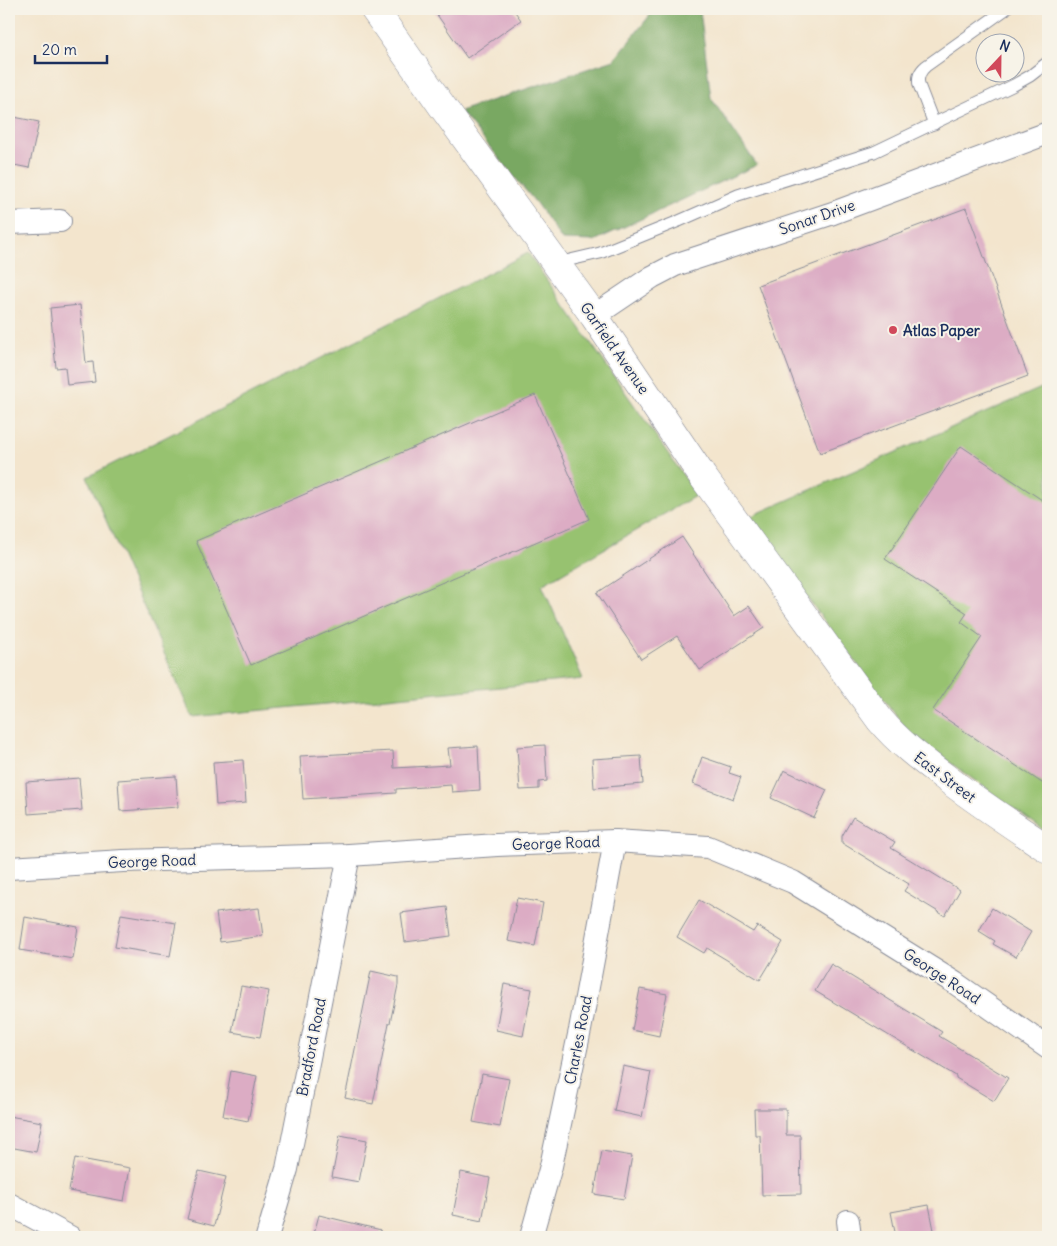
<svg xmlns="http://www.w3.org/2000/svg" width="1057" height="1246" viewBox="0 0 1057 1246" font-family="Delius,sans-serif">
	<rect width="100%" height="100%" fill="#f7f3e8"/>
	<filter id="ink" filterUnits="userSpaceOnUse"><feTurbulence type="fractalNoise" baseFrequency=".02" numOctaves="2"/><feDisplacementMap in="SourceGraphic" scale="10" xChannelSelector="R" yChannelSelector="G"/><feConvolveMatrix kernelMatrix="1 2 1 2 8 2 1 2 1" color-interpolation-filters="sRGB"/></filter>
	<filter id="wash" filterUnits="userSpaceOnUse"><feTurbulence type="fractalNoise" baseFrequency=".0096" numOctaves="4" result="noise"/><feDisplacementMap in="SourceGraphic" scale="20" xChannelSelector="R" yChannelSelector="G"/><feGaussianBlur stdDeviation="1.12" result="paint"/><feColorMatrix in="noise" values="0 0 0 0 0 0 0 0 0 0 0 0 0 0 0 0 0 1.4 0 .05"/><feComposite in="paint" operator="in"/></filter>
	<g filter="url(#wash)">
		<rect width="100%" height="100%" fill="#f3e5cd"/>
		<!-- green -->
		<g fill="#97c26f" stroke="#597866">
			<path d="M 528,253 L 697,495 L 542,585 L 583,679 L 192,717 L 87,477 Z"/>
			<path d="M 1048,385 L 1048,833 L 910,734 L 747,518 Z"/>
		</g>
		<!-- forest -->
		<path fill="#79a862" stroke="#4a6c60" d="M 655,9 L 702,9 L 700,10 L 711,98 L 757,165 L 594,241 L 562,240 L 536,203 L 460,111 L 614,60 Z"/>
		<g id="blocks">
			<!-- building -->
			<g fill="#dcacc4">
				<path d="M 433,9 L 513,9 L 521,20 L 467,58 Z"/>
				<path d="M 9,116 L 39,122 L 29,168 L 9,164 Z"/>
				<path d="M 966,208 L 1028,376 L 820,453 L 758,285 Z"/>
				<path d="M 80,305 L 86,363 L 93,362 L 95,382 L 67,385 L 65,367 L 56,368 L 50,308 Z"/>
				<path d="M 535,395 L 589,519 L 251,665 L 196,541 Z"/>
				<path d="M 961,446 L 1048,504 L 1048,787 L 933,710 L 982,637 L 961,622 L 967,613 L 885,559 Z"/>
				<path d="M 682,537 L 734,616 L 749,606 L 764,628 L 700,670 L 677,636 L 641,659 L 597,593 Z"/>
				<path d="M 545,745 L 547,781 L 539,782 L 539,789 L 520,790 L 517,747 Z"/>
				<path d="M 478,746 L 480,790 L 452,792 L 451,785 L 396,789 L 396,793 L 303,799 L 300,756 L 393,751 L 394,768 L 450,765 L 448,748 Z"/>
				<path d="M 641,756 L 643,784 L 594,788 L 592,759 Z"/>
				<path d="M 702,757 L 731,767 L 729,773 L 741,777 L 733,799 L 693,784 Z"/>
				<path d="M 243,760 L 246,803 L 216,805 L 213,762 Z"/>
				<path d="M 784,770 L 827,790 L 814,818 L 771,798 Z"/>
				<path d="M 176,776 L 178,807 L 120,811 L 118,780 Z"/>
				<path d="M 79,778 L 82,810 L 28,814 L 26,782 Z"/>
				<path d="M 853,817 L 895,842 L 891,848 L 960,890 L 945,916 L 904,891 L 909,884 L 842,843 L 842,836 Z"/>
				<path d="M 517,898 L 543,903 L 535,946 L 508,941 Z"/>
				<path d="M 699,900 L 753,932 L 757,926 L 783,942 L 760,980 L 707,948 L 704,953 L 677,937 Z"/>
				<path d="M 447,907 L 451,936 L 405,942 L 401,913 Z"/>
				<path d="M 259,908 L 263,936 L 220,942 L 216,913 Z"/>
				<path d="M 992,908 L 1031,932 L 1016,957 L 993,944 L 995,941 L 979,931 Z"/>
				<path d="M 121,914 L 176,923 L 170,956 L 115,947 Z"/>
				<path d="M 25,917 L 78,927 L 73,959 L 20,950 Z"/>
				<path d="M 831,964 L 942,1032 L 939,1036 L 1008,1078 L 994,1101 L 956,1078 L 956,1076 L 815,991 Z"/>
				<path d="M 371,971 L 398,977 L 398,985 L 390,1023 L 389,1023 L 373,1104 L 345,1098 Z"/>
				<path d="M 504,984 L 532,989 L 523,1036 L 496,1030 Z"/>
				<path d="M 241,986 L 269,991 L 260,1037 L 232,1032 Z"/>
				<path d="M 640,989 L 667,994 L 659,1036 L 632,1030 Z"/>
				<path d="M 623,1066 L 651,1072 L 642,1117 L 614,1111 Z"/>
				<path d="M 231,1071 L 257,1076 L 248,1121 L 223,1116 Z"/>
				<path d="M 482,1074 L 509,1079 L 500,1127 L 473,1122 Z"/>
				<path d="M 754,1109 L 786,1109 L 786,1135 L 800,1135 L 801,1194 L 762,1195 L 760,1135 L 755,1135 Z"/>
				<path d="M 9,1116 L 42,1122 L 36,1152 L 9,1147 Z"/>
				<path d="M 340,1135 L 367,1140 L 359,1182 L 332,1177 Z"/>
				<path d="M 602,1151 L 632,1156 L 624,1199 L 594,1194 Z"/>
				<path d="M 75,1158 L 130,1168 L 124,1201 L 69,1191 Z"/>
				<path d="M 199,1171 L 226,1177 L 214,1226 L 187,1219 Z"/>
				<path d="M 461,1172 L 490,1178 L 482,1221 L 453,1215 Z"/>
				<path d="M 929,1205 L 934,1230 L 896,1237 L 891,1212 Z"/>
				<path d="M 319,1215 L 381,1230 L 380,1237 L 313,1237 Z"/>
			</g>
		</g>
	</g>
	<g filter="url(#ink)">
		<use href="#blocks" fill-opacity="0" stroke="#878a96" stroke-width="1"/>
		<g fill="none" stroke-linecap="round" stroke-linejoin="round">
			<defs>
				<g id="lane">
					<path d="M 934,124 L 919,85 C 917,77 920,71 926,66 L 1006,9"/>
					<path d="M 557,263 L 600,253 L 679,221 L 738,195 L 874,152 L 1014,85 L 1030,76 L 1048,62"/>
				</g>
				<g id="street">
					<path d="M 9,223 L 60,221"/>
					<path d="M 594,316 L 652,277 L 675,265 L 833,213 L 1048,133"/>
					<path d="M 9,868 L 123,861 L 349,855 L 497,845 L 615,841 L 708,847 L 793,882 L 955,983 L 1048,1048"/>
					<path d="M 9,1204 L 70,1237"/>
					<path d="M 848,1221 L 850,1237"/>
					<path d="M 267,1237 L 287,1169 L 349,855"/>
					<path d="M 531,1237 L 551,1166 L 580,1030 L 615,841"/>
				</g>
				<path id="secondary" d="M 374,9 L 442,106 L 594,316 L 703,477 L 880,720 C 900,744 925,762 950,781 C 982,805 1015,827 1048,849"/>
			</defs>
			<!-- lane casing -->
			<use href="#lane" stroke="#878a96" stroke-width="13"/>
			<!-- street casing -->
			<use href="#street" stroke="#878a96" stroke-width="24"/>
			<!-- secondary casing -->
			<use href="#secondary" stroke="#878a96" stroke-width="29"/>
			<!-- lane -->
			<use href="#lane" stroke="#fff" stroke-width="11"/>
			<!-- street -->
			<use href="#street" stroke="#fff" stroke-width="22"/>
			<!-- secondary -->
			<use href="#secondary" stroke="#fff" stroke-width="28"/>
		</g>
	</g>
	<!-- markers -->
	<circle fill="#d1495b" stroke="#f7f3e8" stroke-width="2" cx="893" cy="330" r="5"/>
	<g text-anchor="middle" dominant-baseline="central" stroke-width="4" stroke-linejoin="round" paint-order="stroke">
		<!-- street labels -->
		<g font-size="15" fill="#1b2f5e" stroke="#f7f3e8">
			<text transform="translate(817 217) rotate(-19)">Sonar Drive</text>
			<text transform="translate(615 348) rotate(55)">Garfield Avenue</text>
			<text transform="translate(945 777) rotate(37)">East Street</text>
			<text transform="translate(556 843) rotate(-2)">George Road</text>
			<text transform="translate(152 861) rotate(-2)">George Road</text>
			<text transform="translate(942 976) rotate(33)">George Road</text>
			<text transform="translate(578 1040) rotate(-79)">Charles Road</text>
			<text transform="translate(311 1047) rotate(-79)">Bradford Road</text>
		</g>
		<!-- poi labels -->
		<g font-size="15" font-weight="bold" fill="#1b2f5e" stroke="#f7f3e8" text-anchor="start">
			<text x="903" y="330">Atlas Paper</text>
		</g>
	</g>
	<!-- margin -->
	<rect width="1057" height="1246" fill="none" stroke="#f7f3e8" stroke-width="30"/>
	<!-- north arrow -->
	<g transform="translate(1000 58) rotate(22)"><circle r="24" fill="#f7f3e8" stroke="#9fa5b1"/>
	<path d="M0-4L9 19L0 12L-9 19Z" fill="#d1495b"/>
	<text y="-8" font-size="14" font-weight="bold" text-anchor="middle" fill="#1b2f5e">N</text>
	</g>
	<!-- scale -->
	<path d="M35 55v8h72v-8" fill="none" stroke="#1b2f5e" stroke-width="2.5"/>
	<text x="42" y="55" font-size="15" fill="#1b2f5e" stroke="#f7f3e8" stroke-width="4" paint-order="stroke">20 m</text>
</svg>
